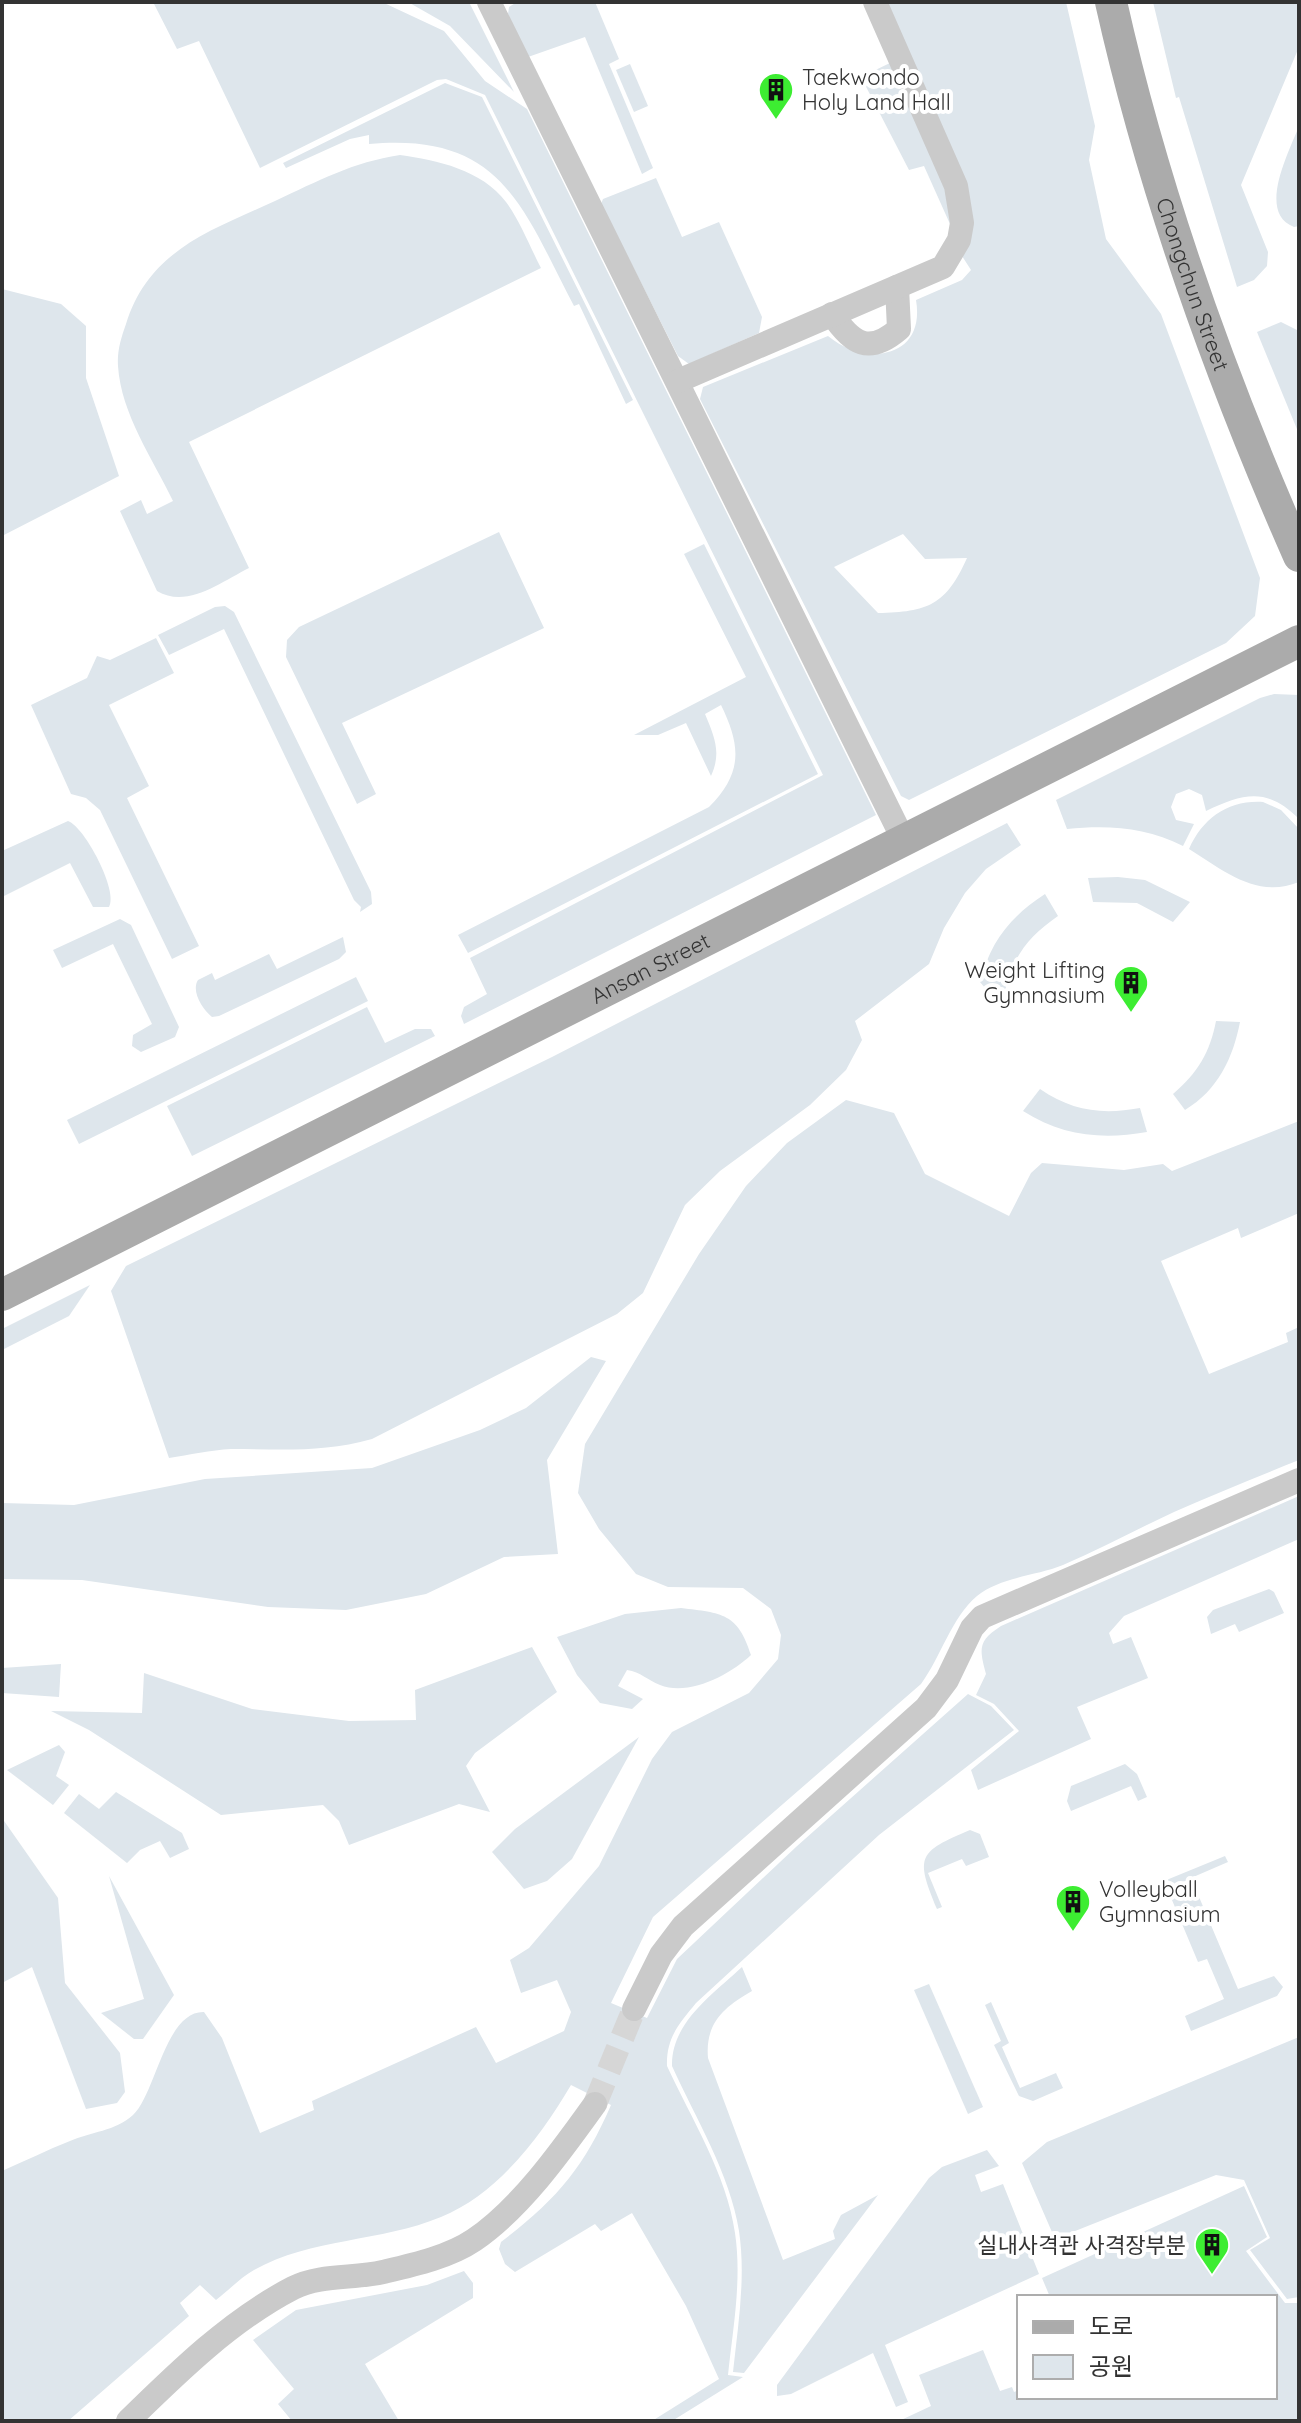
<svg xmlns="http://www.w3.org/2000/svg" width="1301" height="2423" viewBox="0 0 1301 2423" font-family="Quicksand,'Noto Sans KR',sans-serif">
	<rect width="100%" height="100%" fill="#fff"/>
	<!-- green -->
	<g fill="#dee6ec" fill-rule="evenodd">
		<path d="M 153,2 L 382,2 L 444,31 L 485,81 L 527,109 L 876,815 L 464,1024 L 461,1016 L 464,1007 L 487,994 L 470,958 L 823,775 L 485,95 L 446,79 L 437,80 L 260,168 L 199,41 L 177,49 Z"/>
		<path d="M 408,2 L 469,2 L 514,92 L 450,26 Z"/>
		<path d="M 517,2 L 595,2 L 619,59 L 609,64 L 653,168 L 642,174 L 585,37 L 528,57 L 508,14 L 509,7 Z"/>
		<path d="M 883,2 L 1066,2 L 1095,126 L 1089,160 L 1106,239 L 1161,314 L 1260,578 L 1255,616 L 1226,643 L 909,800 L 901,796 L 700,399 L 703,387 L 828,336 C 865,367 926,359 916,300 L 962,280 L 971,270 L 962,256 L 970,239 ZM 903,534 L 925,559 L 967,558 C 946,605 928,612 878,613 L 834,567 Z"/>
		<path d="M 1153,2 L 1299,2 L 1299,47 L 1241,185 L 1268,252 L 1267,266 L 1254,280 L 1237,287 L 1179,97 L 1176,98 Z"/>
		<path d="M 892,62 L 949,195 L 954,233 L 924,166 L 909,170 L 861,77 Z"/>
		<path d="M 630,64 L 648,106 L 634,112 L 616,70 Z"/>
		<path d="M 445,83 L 482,97 L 633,400 L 626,404 L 579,304 L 574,306 C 522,207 502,132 369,144 L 369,135 L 350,139 L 286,168 L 283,163 Z"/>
		<path d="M 1299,126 L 1299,226 L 1294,227 C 1256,213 1290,150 1299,126 Z"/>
		<path d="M 400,155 C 437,160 482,170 506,202 C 520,221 530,247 541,268 L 189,442 L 249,568 C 221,582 187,609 157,591 L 120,511 L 141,500 L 147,514 L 173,501 C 153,459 121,414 118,366 C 117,351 121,338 126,324 C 149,250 210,231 275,201 C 318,181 353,162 400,155 Z"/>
		<path d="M 656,178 L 682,237 L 719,222 L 762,317 L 759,333 L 689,364 L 678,356 L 601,204 L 603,199 Z"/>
		<path d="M 2,289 L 61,304 L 86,326 L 86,378 L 119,476 L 2,536 Z"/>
		<path d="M 1281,322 L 1299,331 L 1299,434 L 1257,332 Z"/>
		<path d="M 499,532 L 544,628 L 342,723 L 376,794 L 357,804 L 286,657 L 287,640 L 299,627 Z"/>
		<path d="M 704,544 L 818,774 L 468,953 L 458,935 L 709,807 C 743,773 741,746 721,705 L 705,714 C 714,736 722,752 711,776 L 686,723 L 658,735 L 634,735 L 746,677 L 684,554 Z"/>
		<path d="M 225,606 L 234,612 L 371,892 L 372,904 L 360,912 L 361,907 L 354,900 L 224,629 L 169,655 L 158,635 L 215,607 Z"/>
		<path d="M 156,638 L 174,673 L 109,705 L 149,786 L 127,798 L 199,946 L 172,959 L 100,810 L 86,798 L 71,794 L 31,705 L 87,678 L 97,656 L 110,660 Z"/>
		<path d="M 1274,694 L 1299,695 L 1299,819 C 1267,787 1244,793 1206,811 L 1202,795 L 1189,789 L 1176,794 L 1171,807 L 1176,820 L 1194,824 L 1183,846 C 1146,827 1108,825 1067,829 L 1056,800 L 1260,698 Z"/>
		<path d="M 1263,802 L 1281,810 L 1299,829 L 1299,882 C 1257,899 1224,871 1189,849 C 1203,818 1228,800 1263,802 Z"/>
		<path d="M 68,821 C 85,827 119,892 109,907 L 93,907 L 70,863 L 2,897 L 2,851 Z"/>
		<path d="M 1007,823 L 1021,845 L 986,869 L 965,893 L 944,928 L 929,964 L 855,1021 L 862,1040 L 846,1070 L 810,1105 L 720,1171 L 685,1205 L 643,1293 L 617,1314 L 372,1439 C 322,1453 281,1449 231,1449 C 211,1450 189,1455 169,1458 L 111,1291 L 126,1266 L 552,1057 Z"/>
		<path d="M 1118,877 L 1145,880 L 1190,902 L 1173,922 L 1137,903 L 1093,902 L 1088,878 Z"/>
		<path d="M 1045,894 L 1058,916 C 1029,936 1012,957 1005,992 L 990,994 L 980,982 C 990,942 1011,916 1045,894 Z"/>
		<path d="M 120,919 L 131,925 L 179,1027 L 175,1037 L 141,1052 L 132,1046 L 133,1035 L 152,1024 L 113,944 L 62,968 L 53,950 Z"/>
		<path d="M 343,937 L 346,952 L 339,959 L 219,1016 L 212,1017 C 202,1009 191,991 198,980 L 212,973 L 215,980 L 269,954 L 277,969 Z"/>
		<path d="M 356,977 L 368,1001 L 79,1144 L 67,1120 Z"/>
		<path d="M 367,1007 L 385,1043 L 415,1029 L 431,1029 L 435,1036 L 192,1156 L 167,1106 Z"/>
		<path d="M 1216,1021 L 1240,1022 C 1233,1058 1218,1090 1185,1110 L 1173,1094 C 1198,1073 1210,1052 1216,1021 Z"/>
		<path d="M 1040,1089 C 1072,1111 1102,1115 1140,1108 L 1147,1132 C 1102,1140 1062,1136 1023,1111 Z"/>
		<path d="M 846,1100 L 894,1113 L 925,1174 L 1009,1216 L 1031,1173 L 1042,1163 L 1124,1170 L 1163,1164 L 1172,1171 L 1299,1121 L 1299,1213 L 1241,1238 L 1238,1228 L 1161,1261 L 1209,1374 L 1288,1342 L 1286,1333 L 1299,1327 L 1299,1460 C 1257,1477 1215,1494 1174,1512 C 1137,1529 1101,1549 1063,1565 C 1036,1576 1000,1577 977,1596 C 951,1618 941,1657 921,1684 L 653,1917 L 611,2003 L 647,2018 L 677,1959 L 796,1847 L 968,1694 L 991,1706 L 1014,1730 L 879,1835 L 696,2003 C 679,2024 666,2038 667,2066 C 691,2118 727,2175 735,2233 C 742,2280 733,2328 728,2375 L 743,2377 L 672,2421 L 652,2421 L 719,2379 L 686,2306 L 632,2213 L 601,2231 L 595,2224 L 515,2272 L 505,2264 L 499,2249 L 501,2242 C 555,2201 584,2168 611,2105 L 571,2085 C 541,2136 498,2194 441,2217 C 381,2242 311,2238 254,2270 C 241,2277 228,2291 216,2300 L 200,2285 L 180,2303 L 189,2316 L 68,2421 L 2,2421 L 2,2171 C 25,2161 47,2150 70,2141 C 90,2132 116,2131 133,2115 C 156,2094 165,2011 204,2012 L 222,2038 L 260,2133 L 314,2110 L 312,2101 L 476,2027 L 496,2063 L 564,2031 L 571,2012 L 557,1980 L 521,1993 L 510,1960 L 529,1948 L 599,1866 L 652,1759 L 672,1732 L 749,1693 L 778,1659 L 781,1635 L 771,1609 L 743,1588 L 668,1587 L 636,1574 L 599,1529 L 578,1493 L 585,1444 L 699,1254 L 746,1186 L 787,1143 Z"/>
		<path d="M 90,1285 L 69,1316 L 2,1350 L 2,1329 Z"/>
		<path d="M 591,1357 L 606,1361 L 547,1460 L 558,1554 L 504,1557 L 426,1594 L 346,1610 L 268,1607 L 82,1580 L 2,1579 L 2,1503 L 74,1505 L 205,1479 L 372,1468 L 480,1430 L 526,1408 Z"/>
		<path d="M 1299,1496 L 1299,1539 L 1124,1616 L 1109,1633 L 1113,1644 L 1131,1637 L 1148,1678 L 1077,1707 L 1091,1739 L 978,1790 L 971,1770 L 1019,1731 L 994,1704 L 976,1695 L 986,1674 C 979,1648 978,1641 1001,1626 Z"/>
		<path d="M 1269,1589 L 1274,1592 L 1284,1613 L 1239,1632 L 1235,1624 L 1211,1634 L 1207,1617 L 1213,1610 Z"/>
		<path d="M 681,1608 C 722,1613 738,1613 751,1655 C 731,1674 689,1697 660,1685 C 647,1680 641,1672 627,1670 L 618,1686 L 643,1699 L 632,1709 L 600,1703 L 577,1675 L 557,1637 L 625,1614 Z"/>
		<path d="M 532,1647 L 557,1692 L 475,1753 L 466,1766 L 490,1812 L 459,1804 L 349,1845 L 339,1821 L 323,1805 L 221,1815 L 89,1730 L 51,1711 L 142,1713 L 144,1673 L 252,1709 L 349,1721 L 416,1720 L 415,1690 Z"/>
		<path d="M 61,1664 L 59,1697 L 2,1693 L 2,1668 Z"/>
		<path d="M 639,1737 L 572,1859 L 547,1881 L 524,1889 L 492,1852 L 515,1829 Z"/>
		<path d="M 59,1745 L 65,1752 L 56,1776 L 69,1785 L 53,1805 L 7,1770 Z"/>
		<path d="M 1125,1764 L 1137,1774 L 1147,1797 L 1138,1801 L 1131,1786 L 1071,1811 L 1067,1801 L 1071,1786 Z"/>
		<path d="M 116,1792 L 182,1833 L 189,1849 L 170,1858 L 160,1841 L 140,1850 L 127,1863 L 64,1813 L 79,1794 L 99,1809 Z"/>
		<path d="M 2,1818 L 58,1898 L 65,1983 L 120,2053 L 125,2092 L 117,2103 L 86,2109 L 32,1967 L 2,1983 Z"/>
		<path d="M 970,1830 L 980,1834 L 989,1857 L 966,1866 L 962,1859 L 928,1873 L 942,1907 L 937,1909 C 915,1856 918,1852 970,1830 Z"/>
		<path d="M 1225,1856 L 1228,1862 L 1191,1878 L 1238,1989 L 1274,1976 L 1283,1987 L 1277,1996 L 1191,2031 L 1185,2016 L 1224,1999 L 1207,1959 L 1198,1962 L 1164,1881 Z"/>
		<path d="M 109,1876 L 174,1995 L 143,2039 L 134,2039 L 101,2013 L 144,1999 Z"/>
		<path d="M 742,1967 L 752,1991 C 724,2007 705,2023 708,2058 L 783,2260 L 835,2239 L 833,2231 L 841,2215 L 878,2195 L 744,2373 L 733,2372 C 738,2325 746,2278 739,2231 C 730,2174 696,2119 672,2066 C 671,2023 712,1995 742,1967 Z"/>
		<path d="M 929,1984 L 983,2107 L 968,2114 L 914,1990 Z"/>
		<path d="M 991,2002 L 1009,2043 L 1002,2047 L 1020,2088 L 1056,2073 L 1063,2088 L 1033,2101 L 1019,2096 L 994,2045 L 1001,2041 L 985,2005 Z"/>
		<path d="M 1299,2037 L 1299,2297 L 1287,2299 L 1250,2250 L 1270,2238 L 1244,2180 L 1216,2175 L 1055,2239 L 1022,2163 L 1047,2142 Z"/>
		<path d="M 987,2150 L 999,2166 L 975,2175 L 981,2192 L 1003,2184 L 1039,2274 L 885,2345 L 908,2402 L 896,2407 L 873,2353 L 791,2394 L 777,2396 L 777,2385 L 929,2178 L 942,2167 Z"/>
		<path d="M 1244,2186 L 1267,2237 L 1246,2251 L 1285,2303 L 1299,2303 L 1299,2421 L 899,2421 L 931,2406 L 919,2375 L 983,2350 L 1000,2391 L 1012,2387 L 1014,2392 L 1019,2390 L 1019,2397 L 1275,2397 L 1275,2297 L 1050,2297 L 1042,2278 Z"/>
		<path d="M 464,2271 L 473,2283 L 473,2298 L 365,2364 L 399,2421 L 292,2421 L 278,2404 L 294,2389 L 253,2340 L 296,2310 L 427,2285 Z"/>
	</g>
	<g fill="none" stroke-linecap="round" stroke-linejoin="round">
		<!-- minor-tunnel -->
		<path stroke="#d6d6d6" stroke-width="24" stroke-dasharray="24 12" stroke-linecap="butt" d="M 595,2104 L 634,2009"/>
		<!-- minor -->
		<g stroke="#cacaca" stroke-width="24">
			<path d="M 489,2 L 903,839"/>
			<path d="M 832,314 C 852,344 869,355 899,329 L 897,287"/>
			<path d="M 678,381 L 943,267 L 959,240 L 962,223 L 956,186 L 875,2"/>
			<path d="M 634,2009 L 661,1955 L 683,1926 L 926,1708 L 947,1680 L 972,1628 L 982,1617 L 1299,1480"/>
			<path d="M 128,2421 C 178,2372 231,2320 293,2288 C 321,2274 354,2279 383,2272 C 413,2265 449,2257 474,2240 C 521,2208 562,2150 595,2104"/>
		</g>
		<!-- major -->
		<g stroke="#ababab" stroke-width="32">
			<path id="s1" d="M 1111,2 C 1154,194 1220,377 1299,556"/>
			<path id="s2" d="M 2,1295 L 1299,641"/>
		</g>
	</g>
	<!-- icons -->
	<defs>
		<symbol id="building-pin" viewBox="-11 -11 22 30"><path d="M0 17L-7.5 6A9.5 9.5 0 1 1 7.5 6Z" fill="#3ded32" stroke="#fff"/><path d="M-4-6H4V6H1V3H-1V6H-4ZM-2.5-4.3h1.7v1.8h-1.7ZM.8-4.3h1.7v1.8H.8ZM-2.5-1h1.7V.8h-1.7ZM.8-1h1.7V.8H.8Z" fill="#111"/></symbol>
	</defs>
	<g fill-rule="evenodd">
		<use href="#building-pin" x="756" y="70" width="40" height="54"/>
		<use href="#building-pin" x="1111" y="963" width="40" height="54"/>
		<use href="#building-pin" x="1053" y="1882" width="40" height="54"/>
		<use href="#building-pin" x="1192" y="2225" width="40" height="54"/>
	</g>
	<g text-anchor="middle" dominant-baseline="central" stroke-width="8" stroke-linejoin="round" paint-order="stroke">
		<!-- poi labels -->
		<g font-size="22" fill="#333" stroke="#fff" text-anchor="start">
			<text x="802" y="77">Taekwondo<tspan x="802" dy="25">Holy Land Hall</tspan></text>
			<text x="1105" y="970" text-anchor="end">Weight Lifting<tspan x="1105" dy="25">Gymnasium</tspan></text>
			<text x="1099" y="1889">Volleyball<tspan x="1099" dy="25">Gymnasium</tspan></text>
			<text x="1186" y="2245" text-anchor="end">실내사격관 사격장부분</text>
		</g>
		<!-- street labels -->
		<g font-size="22" fill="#333" stroke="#fff">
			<text stroke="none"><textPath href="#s1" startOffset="294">Chongchun Street</textPath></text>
			<text stroke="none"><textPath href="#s2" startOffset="726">Ansan Street</textPath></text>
		</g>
	</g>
	<!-- border -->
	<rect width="1301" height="2423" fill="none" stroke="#333333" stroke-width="8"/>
	<!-- legend -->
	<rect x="1017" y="2295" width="260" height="104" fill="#ffffff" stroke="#adadad" stroke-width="2"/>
	<rect x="1033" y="2321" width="40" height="12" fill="#ababab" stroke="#adadad" stroke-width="2"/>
	<text x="1089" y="2335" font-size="24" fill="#333333">도로</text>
	<rect x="1033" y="2355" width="40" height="24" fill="#dee6ec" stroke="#adadad" stroke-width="2"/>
	<text x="1089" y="2375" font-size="24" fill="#333333">공원</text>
</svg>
